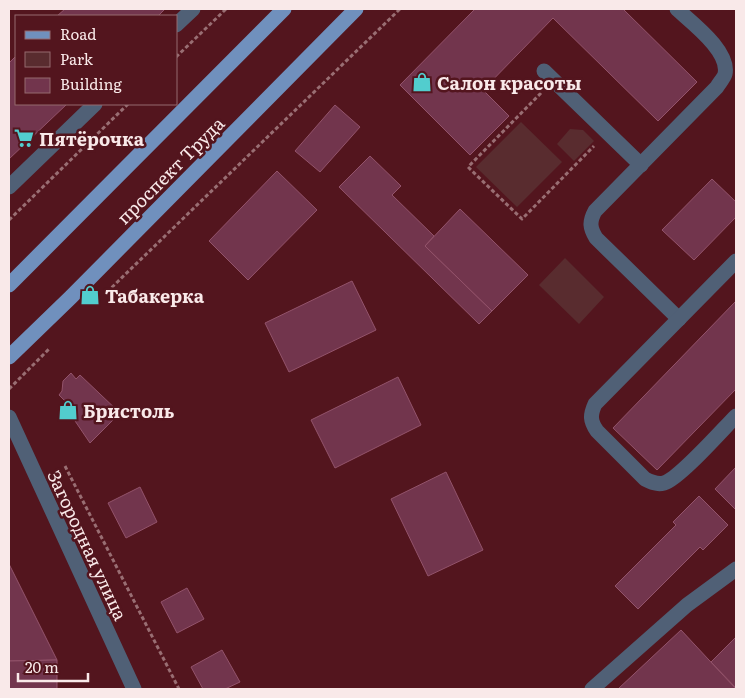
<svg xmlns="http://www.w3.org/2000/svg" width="745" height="698" viewBox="0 0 745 698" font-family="Literata,serif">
	<rect width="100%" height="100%" fill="#53151e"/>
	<!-- green -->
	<g fill="#592c2f">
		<path d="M 521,122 L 562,162 L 517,207 L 476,167 Z"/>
		<path d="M 570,129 L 583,130 L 594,141 L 574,161 L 557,144 Z"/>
		<path d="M 565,258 L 604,297 L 579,324 L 539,285 Z"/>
	</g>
	<!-- building -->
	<g fill="#72354d" stroke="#93536b">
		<path d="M 65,9 L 165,9 L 158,16 L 57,16 Z"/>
		<path d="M 475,9 L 623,9 L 697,82 L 658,121 L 553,18 L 483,90 L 509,116 L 470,155 L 400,85 Z"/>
		<path d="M 16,56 L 16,104 L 67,104 L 9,159 L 9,63 Z"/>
		<path d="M 335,105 L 360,127 L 320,172 L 295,151 Z"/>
		<path d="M 370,156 L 401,186 L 392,195 L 434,236 L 425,246 L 492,311 L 479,324 L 339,187 Z"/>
		<path d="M 277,171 L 317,210 L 248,280 L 209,241 Z"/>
		<path d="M 712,179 L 736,202 L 736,217 L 694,260 L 662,230 Z"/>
		<path d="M 460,209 L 528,275 L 492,311 L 425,246 Z"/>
		<path d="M 352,281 L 376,330 L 289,372 L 265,323 Z"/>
		<path d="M 736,301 L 736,389 L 657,470 L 613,428 Z"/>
		<path d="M 71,373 L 76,379 L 80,375 L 120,413 L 90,443 L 71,415 L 66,416 L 62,414 L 61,409 L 66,402 L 59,395 L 62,391 L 63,381 Z"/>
		<path d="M 398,377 L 421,425 L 335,468 L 311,420 Z"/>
		<path d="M 736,467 L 736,510 L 715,489 Z"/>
		<path d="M 446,472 L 483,550 L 428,576 L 391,499 Z"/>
		<path d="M 140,487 L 157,522 L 126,538 L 108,503 Z"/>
		<path d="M 699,496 L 728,525 L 703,550 L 700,547 L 638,609 L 615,586 L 676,525 L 673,522 Z"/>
		<path d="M 9,564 L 57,660 L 9,661 Z"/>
		<path d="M 187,588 L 204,619 L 177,633 L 161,602 Z"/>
		<path d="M 681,630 L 736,689 L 618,689 Z"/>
		<path d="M 736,637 L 736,688 L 711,662 Z"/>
		<path d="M 222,650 L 240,682 L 225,689 L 203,689 L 191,667 Z"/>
		<path d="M 57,660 L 57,689 L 9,689 L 9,661 Z"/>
	</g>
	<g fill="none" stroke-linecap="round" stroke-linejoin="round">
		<!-- path -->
		<g stroke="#996e73" stroke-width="3" stroke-dasharray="4 2.5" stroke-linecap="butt">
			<path d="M 176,57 L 226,9"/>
			<path d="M 541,93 L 468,167 L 522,219 L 594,146"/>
			<path d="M 9,220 L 128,104"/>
			<path d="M 107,292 L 400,9"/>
			<path d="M 9,389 L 49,349"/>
			<path d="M 65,466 L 179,689"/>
		</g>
		<!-- minor -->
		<g stroke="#506076" stroke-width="15">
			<path d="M 677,9 C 692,23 730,51 725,74 C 724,78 719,83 717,87 L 595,211 C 589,222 590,228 596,238 L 679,319"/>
			<path d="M 176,25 L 193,9"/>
			<path d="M 544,71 L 641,165"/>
			<path d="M 9,187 L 95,104"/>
			<path d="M 736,261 L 595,404 C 590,415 590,421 597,431 L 645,479 C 651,482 657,485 664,483 C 679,479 723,429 736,416"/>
			<path d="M 9,417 L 134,689"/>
			<path d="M 592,689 L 687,605 L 736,569"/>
		</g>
		<!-- major -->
		<g stroke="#7090bd" stroke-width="15">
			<path d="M 9,285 L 284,9"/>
			<path d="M 9,357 L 71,297 L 356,9"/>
		</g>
	</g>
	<!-- icons -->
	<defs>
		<symbol id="shop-bare" viewBox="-9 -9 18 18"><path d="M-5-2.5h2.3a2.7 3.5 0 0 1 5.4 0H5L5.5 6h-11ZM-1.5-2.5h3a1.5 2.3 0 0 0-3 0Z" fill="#52cdce" stroke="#53151e" stroke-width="2.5" paint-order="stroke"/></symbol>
		<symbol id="supermarket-bare" viewBox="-9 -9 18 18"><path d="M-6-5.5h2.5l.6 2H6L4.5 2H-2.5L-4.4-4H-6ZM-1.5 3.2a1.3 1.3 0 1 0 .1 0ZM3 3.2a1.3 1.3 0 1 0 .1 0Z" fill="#52cdce" stroke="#53151e" stroke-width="2.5" paint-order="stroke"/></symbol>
	</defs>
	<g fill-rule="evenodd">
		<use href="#shop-bare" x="408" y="68" width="28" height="28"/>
		<use href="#supermarket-bare" x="10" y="124" width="28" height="28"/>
		<use href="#shop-bare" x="76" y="281" width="28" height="28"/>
		<use href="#shop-bare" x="54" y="396" width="28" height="28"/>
	</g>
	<g text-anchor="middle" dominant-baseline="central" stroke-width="5" stroke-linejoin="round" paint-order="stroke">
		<!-- poi labels -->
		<g font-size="18" font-weight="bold" fill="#f9e9e9" stroke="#53151e" text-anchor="start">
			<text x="437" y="82">Салон красоты</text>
			<text x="39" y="138">Пятёрочка</text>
			<text x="105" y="295">Табакерка</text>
			<text x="83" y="410">Бристоль</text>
		</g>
		<!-- street labels -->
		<g font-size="18" fill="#f9e9e9" stroke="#53151e">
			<text transform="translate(170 170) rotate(-45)">проспект Труда</text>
			<text transform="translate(88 545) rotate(65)">Загородная улица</text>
		</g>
	</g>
	<!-- border -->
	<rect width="745" height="698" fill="none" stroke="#f9e9e9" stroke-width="20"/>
	<!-- legend -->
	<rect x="15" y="15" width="162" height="90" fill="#53151e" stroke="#956a6f"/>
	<rect x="25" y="31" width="25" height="8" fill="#7090bd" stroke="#956a6f"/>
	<text x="60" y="40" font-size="15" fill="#f9e9e9">Road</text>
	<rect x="25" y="52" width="25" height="15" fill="#592c2f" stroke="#956a6f"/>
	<text x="60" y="65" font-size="15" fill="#f9e9e9">Park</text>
	<rect x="25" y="78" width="25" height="15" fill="#72354d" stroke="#956a6f"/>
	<text x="60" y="90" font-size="15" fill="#f9e9e9">Building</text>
	<!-- scale -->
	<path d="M18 673v8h70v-8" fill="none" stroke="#f9e9e9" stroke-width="2.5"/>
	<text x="25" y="673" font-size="15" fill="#f9e9e9" stroke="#53151e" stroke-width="4" paint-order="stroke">20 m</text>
</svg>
